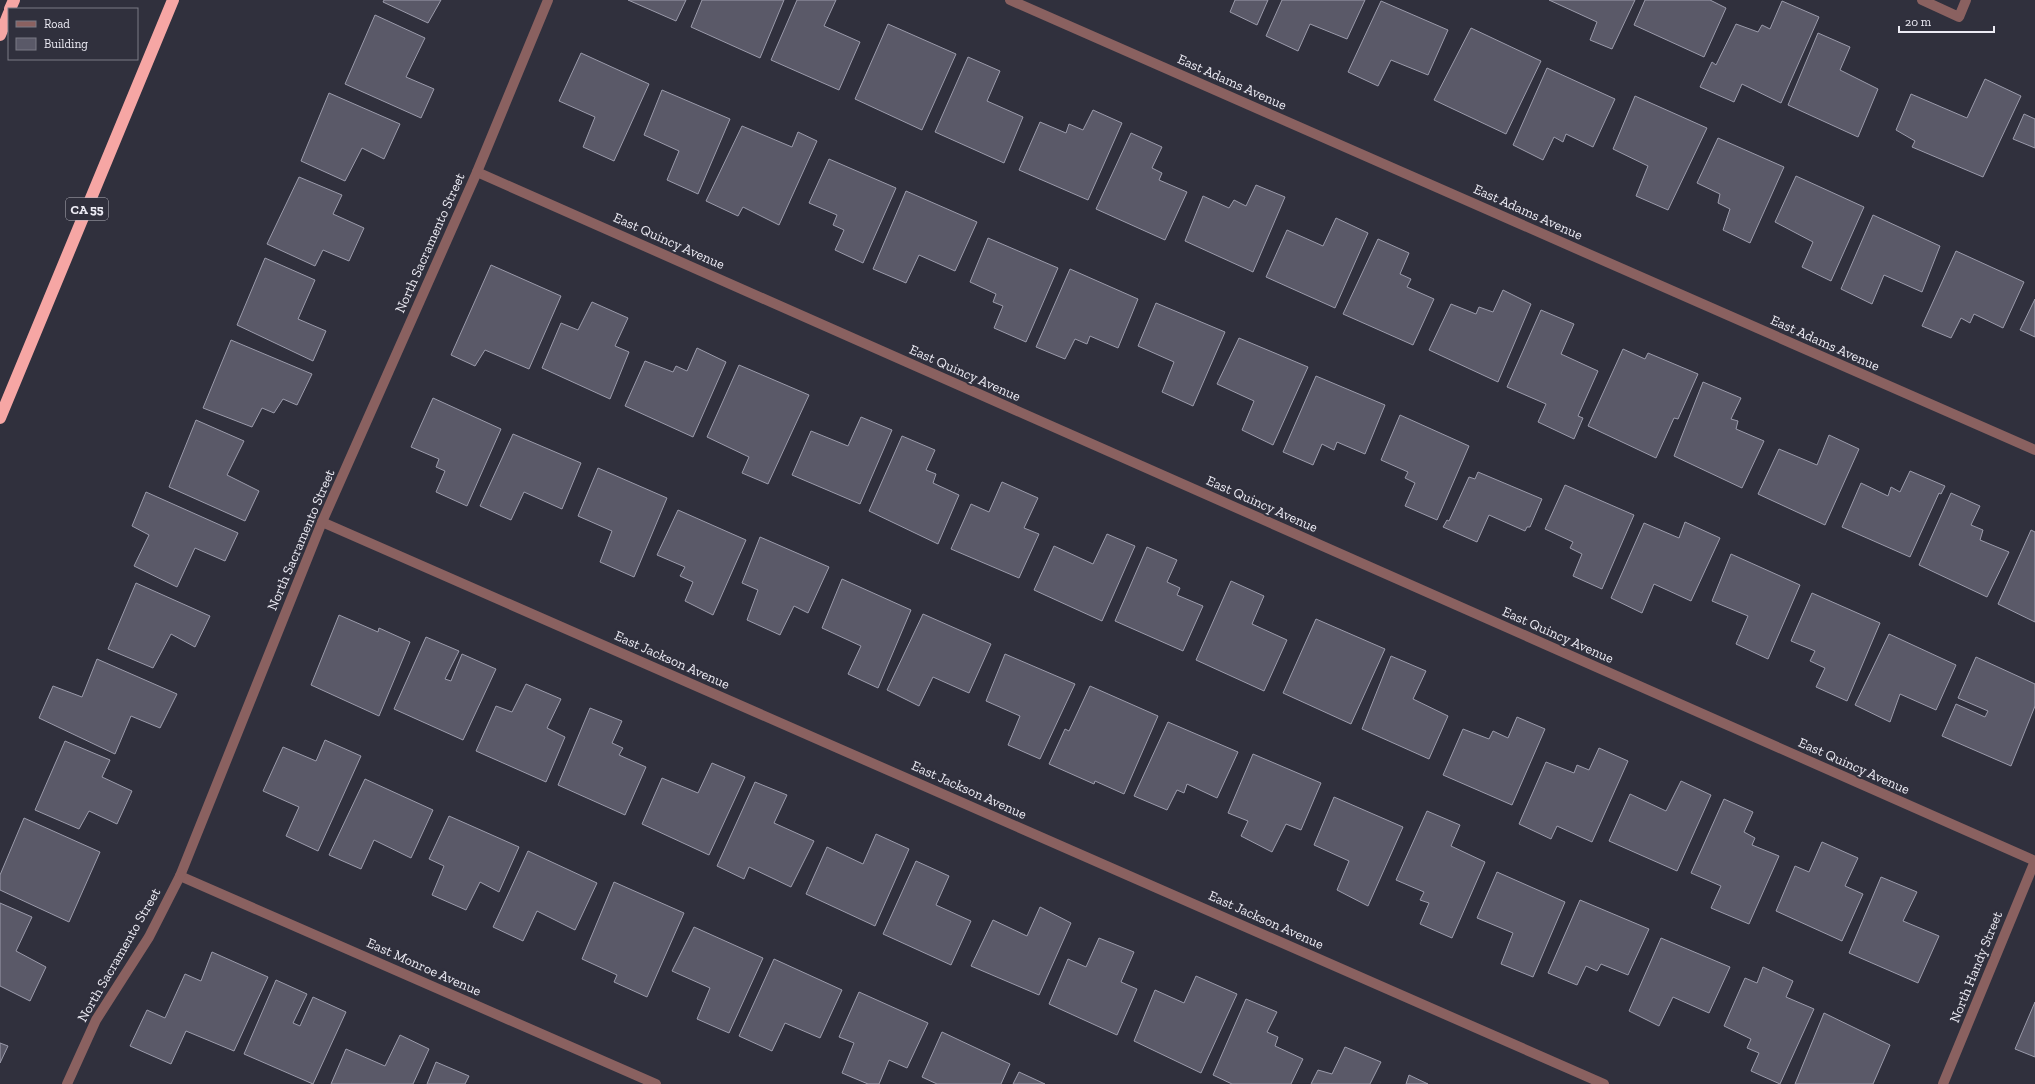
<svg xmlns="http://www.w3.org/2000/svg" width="2035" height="1084" viewBox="0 0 2035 1084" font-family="'Zilla Slab',serif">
	<rect width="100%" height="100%" fill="#30303d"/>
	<!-- building -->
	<g fill="#5a5968" stroke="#9b9bab">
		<path d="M 384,0 L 441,0 L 428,23 L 383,2 Z"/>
		<path d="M 628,0 L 686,0 L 676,21 Z"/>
		<path d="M 702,0 L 784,0 L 760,58 L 691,27 Z"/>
		<path d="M 797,0 L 836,0 L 824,26 L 860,42 L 839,90 L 771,60 Z"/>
		<path d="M 1235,0 L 1268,0 L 1257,25 L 1230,12 Z"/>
		<path d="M 1282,0 L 1365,0 L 1347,39 L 1310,24 L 1298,51 L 1266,36 Z"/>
		<path d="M 1549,0 L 1635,0 L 1612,49 L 1590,40 L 1597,22 Z"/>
		<path d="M 1645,0 L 1710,0 L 1726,8 L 1704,57 L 1634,25 Z"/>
		<path d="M 1381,1 L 1448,30 L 1428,75 L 1391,60 L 1378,86 L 1348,72 Z"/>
		<path d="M 1782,1 L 1819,17 L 1781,103 L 1742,84 L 1734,102 L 1700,87 L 1712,62 L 1716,65 L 1736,24 L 1758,32 L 1762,25 L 1770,29 Z"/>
		<path d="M 375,15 L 425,38 L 406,77 L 434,89 L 421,118 L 345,84 Z"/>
		<path d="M 888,24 L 956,54 L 922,130 L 855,99 Z"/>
		<path d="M 1471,28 L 1541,61 L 1506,134 L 1434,100 Z"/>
		<path d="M 1818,33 L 1850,47 L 1840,70 L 1878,89 L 1858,137 L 1788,105 Z"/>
		<path d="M 581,53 L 649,84 L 614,161 L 583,147 L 595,117 L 559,101 Z"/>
		<path d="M 968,57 L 1000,71 L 987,101 L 1023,117 L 1004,163 L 935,132 Z"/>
		<path d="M 1547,68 L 1615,99 L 1593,147 L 1566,134 L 1563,142 L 1554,137 L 1543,160 L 1513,145 Z"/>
		<path d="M 1985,79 L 2021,96 L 1983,177 L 1912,147 L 1915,141 L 1896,130 L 1911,94 L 1967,118 Z"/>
		<path d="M 662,90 L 730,119 L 698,194 L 667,180 L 679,151 L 644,135 Z"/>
		<path d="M 329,93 L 400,124 L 384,159 L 362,148 L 345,181 L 301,161 Z"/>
		<path d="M 1635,96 L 1707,128 L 1668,210 L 1636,196 L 1648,166 L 1613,149 Z"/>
		<path d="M 1093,110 L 1122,123 L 1088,200 L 1019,170 L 1040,122 L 1066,133 L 1069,124 L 1083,130 Z"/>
		<path d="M 2024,114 L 2035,119 L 2035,148 L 2013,139 Z"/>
		<path d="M 742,126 L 792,147 L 798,132 L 817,141 L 779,225 L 743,207 L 738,216 L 706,201 Z"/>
		<path d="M 1131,133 L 1162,147 L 1152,168 L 1162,173 L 1159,180 L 1187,192 L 1165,240 L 1096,209 Z"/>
		<path d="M 1718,138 L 1784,167 L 1750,243 L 1723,230 L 1730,209 L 1718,203 L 1720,194 L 1697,183 Z"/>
		<path d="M 829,159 L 896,188 L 863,263 L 835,250 L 844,230 L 833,225 L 837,215 L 809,203 Z"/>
		<path d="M 1796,176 L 1864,207 L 1831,281 L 1802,267 L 1813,242 L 1775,222 Z"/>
		<path d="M 299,177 L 342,195 L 333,214 L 364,228 L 349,261 L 323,250 L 315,266 L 267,244 Z"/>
		<path d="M 1256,185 L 1285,197 L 1253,272 L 1185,241 L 1203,196 L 1229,208 L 1234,200 L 1246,206 Z"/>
		<path d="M 906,191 L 977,222 L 955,271 L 919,255 L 906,283 L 873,269 Z"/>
		<path d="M 1873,215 L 1940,246 L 1922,292 L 1884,275 L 1872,304 L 1841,289 Z"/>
		<path d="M 1336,218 L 1368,233 L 1335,308 L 1266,277 L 1287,230 L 1323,246 Z"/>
		<path d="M 988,238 L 1058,268 L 1026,342 L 994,328 L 1003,306 L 993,302 L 996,294 L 970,282 Z"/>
		<path d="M 1378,239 L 1409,253 L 1400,274 L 1411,279 L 1407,287 L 1434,299 L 1413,345 L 1343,314 Z"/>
		<path d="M 1956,251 L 2024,282 L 2003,328 L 1974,314 L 1970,323 L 1961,318 L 1951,338 L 1922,326 Z"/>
		<path d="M 265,258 L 315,280 L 298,319 L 326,331 L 313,361 L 237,325 Z"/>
		<path d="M 491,265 L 561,296 L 529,369 L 485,350 L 475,366 L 451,355 Z"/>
		<path d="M 1070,269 L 1138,299 L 1118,348 L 1090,336 L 1087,344 L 1075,339 L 1065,359 L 1036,347 Z"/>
		<path d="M 1503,290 L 1531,304 L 1498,382 L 1429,350 L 1451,304 L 1476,314 L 1479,307 L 1493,312 Z"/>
		<path d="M 2035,299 L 2035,337 L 2020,330 Z"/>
		<path d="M 592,302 L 628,318 L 615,346 L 629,352 L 610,399 L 542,368 L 561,323 L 578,330 Z"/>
		<path d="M 1156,303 L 1225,332 L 1193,406 L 1162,392 L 1174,362 L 1138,346 Z"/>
		<path d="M 1541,310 L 1574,324 L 1561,354 L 1598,371 L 1578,416 L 1583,418 L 1574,439 L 1538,422 L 1546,404 L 1507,387 Z"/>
		<path d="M 1239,338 L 1308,367 L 1273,445 L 1242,430 L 1254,401 L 1217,384 Z"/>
		<path d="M 231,340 L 312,374 L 297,405 L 283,399 L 274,413 L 262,408 L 252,427 L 203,408 Z"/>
		<path d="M 697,348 L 726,362 L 693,437 L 625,406 L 645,361 L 673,372 L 676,366 L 687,371 Z"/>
		<path d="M 1623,349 L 1645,359 L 1648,353 L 1698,374 L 1678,419 L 1674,418 L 1656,458 L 1588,426 Z"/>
		<path d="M 739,365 L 809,395 L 768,484 L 742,473 L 749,457 L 707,437 Z"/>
		<path d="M 1316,376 L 1385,405 L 1365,454 L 1337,442 L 1334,450 L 1322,444 L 1313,465 L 1283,452 Z"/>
		<path d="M 1703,382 L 1741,398 L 1731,419 L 1738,421 L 1736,429 L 1764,441 L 1742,488 L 1674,456 Z"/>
		<path d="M 433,398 L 501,429 L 467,506 L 436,492 L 445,471 L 436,467 L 439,459 L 411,447 Z"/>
		<path d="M 1400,415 L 1469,446 L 1437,520 L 1405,506 L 1415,483 L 1405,478 L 1408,472 L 1381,460 Z"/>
		<path d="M 861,417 L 892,430 L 860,504 L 792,475 L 811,431 L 848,446 Z"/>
		<path d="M 196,420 L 244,441 L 227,475 L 259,491 L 245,521 L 169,487 Z"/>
		<path d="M 513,434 L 581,463 L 562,509 L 524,492 L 511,520 L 480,506 Z"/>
		<path d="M 1829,435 L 1859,449 L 1825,525 L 1758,494 L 1779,449 L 1817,465 Z"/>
		<path d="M 902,436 L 935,450 L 926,470 L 936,474 L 933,483 L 959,495 L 938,544 L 869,511 Z"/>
		<path d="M 598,468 L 667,498 L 634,577 L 600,562 L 612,531 L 578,516 Z"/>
		<path d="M 1910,471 L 1945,486 L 1941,494 L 1939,493 L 1910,557 L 1842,527 L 1861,483 L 1888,496 L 1891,487 L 1900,492 Z"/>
		<path d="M 1478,472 L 1542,499 L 1530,527 L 1527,527 L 1525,531 L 1489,515 L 1477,542 L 1443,527 L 1447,520 L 1449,521 L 1469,477 L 1475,479 Z"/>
		<path d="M 1002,482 L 1038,498 L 1024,528 L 1039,534 L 1019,578 L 951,549 L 971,504 L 989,512 Z"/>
		<path d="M 1565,485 L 1634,515 L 1602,589 L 1573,576 L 1582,554 L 1570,548 L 1573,542 L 1545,529 Z"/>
		<path d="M 146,492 L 238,533 L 225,561 L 195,548 L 177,587 L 134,566 L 149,535 L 132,526 Z"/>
		<path d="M 1951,493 L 1980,506 L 1971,525 L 1983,530 L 1980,540 L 2009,552 L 1987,597 L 1919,565 Z"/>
		<path d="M 678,510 L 746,540 L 713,615 L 685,601 L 693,582 L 680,576 L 685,567 L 657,555 Z"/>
		<path d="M 1685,522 L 1720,538 L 1691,601 L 1654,584 L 1642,613 L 1611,598 L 1644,523 L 1679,538 Z"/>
		<path d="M 2031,530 L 2035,532 L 2035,622 L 1998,604 Z"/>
		<path d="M 1107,534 L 1135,546 L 1102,621 L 1034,590 L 1054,546 L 1093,564 Z"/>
		<path d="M 760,537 L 829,567 L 808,613 L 794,606 L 780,635 L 747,620 L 758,590 L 742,583 Z"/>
		<path d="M 1147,547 L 1177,560 L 1167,582 L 1180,588 L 1177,595 L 1203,606 L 1183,651 L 1115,621 Z"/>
		<path d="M 1731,554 L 1800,585 L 1768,659 L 1736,644 L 1748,616 L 1712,601 Z"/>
		<path d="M 842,579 L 911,610 L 878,688 L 848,674 L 861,646 L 822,628 Z"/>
		<path d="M 1231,581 L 1264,596 L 1252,624 L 1287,640 L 1264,691 L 1196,660 Z"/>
		<path d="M 136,583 L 210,616 L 195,647 L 171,634 L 153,668 L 108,649 Z"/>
		<path d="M 1812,593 L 1880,623 L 1847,701 L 1816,687 L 1825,668 L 1810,661 L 1815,651 L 1791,641 Z"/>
		<path d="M 923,614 L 991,644 L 969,693 L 933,677 L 919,706 L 887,690 Z"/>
		<path d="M 339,615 L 378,632 L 379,628 L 410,642 L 379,716 L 311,685 Z"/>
		<path d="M 1316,619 L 1385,649 L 1351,724 L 1283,693 Z"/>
		<path d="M 1889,634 L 1956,665 L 1936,710 L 1900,694 L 1890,722 L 1855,705 Z"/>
		<path d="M 426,637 L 459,651 L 445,679 L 451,681 L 462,654 L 496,669 L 463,740 L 394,709 Z"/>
		<path d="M 1005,654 L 1075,684 L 1040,759 L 1008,745 L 1020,716 L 986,701 Z"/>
		<path d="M 1391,656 L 1426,671 L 1413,699 L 1448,716 L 1429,759 L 1362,729 Z"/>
		<path d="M 1976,657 L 2035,684 L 2035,706 L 2011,766 L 1942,736 L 1956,704 L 1985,717 L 1988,711 L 1958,698 Z"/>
		<path d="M 97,659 L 177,694 L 160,728 L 131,716 L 115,754 L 39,718 L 53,686 L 82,697 Z"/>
		<path d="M 526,684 L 561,699 L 547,728 L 565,737 L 546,782 L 476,751 L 496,706 L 512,712 Z"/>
		<path d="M 1090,686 L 1158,716 L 1124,794 L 1095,781 L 1094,784 L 1049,764 L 1065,729 L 1069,731 Z"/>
		<path d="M 590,708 L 622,721 L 612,743 L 623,748 L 619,755 L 646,767 L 625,815 L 558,785 Z"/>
		<path d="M 1517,717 L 1545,729 L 1512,805 L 1443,775 L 1463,729 L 1489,739 L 1493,731 L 1508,738 Z"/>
		<path d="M 1168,722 L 1238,752 L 1217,798 L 1187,784 L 1184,793 L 1177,790 L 1167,810 L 1134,796 Z"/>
		<path d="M 325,740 L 361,756 L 318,851 L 286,836 L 299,807 L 263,791 L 283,747 L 316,761 Z"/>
		<path d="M 65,741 L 110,760 L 102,777 L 132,791 L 117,824 L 89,811 L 79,829 L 35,810 Z"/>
		<path d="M 1599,748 L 1628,761 L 1592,842 L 1557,826 L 1551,839 L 1519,824 L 1546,762 L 1574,773 L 1577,765 L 1589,770 Z"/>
		<path d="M 1253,754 L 1321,783 L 1301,830 L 1286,824 L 1272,852 L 1241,836 L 1248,821 L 1228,813 Z"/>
		<path d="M 712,763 L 745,777 L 709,855 L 642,824 L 662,778 L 698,793 Z"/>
		<path d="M 365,779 L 433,810 L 411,858 L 374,840 L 361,869 L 329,855 Z"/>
		<path d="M 1681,781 L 1711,795 L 1677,871 L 1609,841 L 1630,794 L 1666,811 Z"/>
		<path d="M 755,782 L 787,795 L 774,823 L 814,841 L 791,887 L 749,867 L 744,879 L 717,866 Z"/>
		<path d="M 1334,797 L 1403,827 L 1368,906 L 1337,890 L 1349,861 L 1314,845 Z"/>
		<path d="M 1724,799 L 1753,812 L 1744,832 L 1755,838 L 1752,845 L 1779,856 L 1749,924 L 1711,908 L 1721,886 L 1691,873 Z"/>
		<path d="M 1427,811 L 1460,825 L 1451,846 L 1485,862 L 1452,938 L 1420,924 L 1429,903 L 1420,900 L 1424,892 L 1396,880 Z"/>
		<path d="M 449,816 L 519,847 L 499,892 L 480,882 L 466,910 L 432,895 L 444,866 L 429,859 Z"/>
		<path d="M 24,818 L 100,852 L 69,922 L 0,890 L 0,875 Z"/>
		<path d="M 876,834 L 909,849 L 875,926 L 806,894 L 827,847 L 863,864 Z"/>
		<path d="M 1822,842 L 1858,858 L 1845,886 L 1863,894 L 1842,941 L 1776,911 L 1795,866 L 1809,872 Z"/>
		<path d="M 528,851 L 597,883 L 575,930 L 537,911 L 523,941 L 493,927 Z"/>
		<path d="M 916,861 L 949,876 L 936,905 L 971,921 L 951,965 L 883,934 Z"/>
		<path d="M 1497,872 L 1565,902 L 1533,977 L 1501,964 L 1513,933 L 1477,918 Z"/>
		<path d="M 1881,877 L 1917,892 L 1903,921 L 1939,936 L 1918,983 L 1849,953 Z"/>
		<path d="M 614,882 L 684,913 L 647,997 L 614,982 L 617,975 L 582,959 Z"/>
		<path d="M 1580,900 L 1649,929 L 1628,975 L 1601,964 L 1597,971 L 1586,966 L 1577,985 L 1548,973 Z"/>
		<path d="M 0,903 L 32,917 L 16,951 L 46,967 L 30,1001 L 0,986 Z"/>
		<path d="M 1040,907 L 1071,923 L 1039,995 L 971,966 L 993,920 L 1027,936 Z"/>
		<path d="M 694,927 L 763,958 L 729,1033 L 697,1019 L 710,988 L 672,971 Z"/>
		<path d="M 1099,938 L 1134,952 L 1121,982 L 1137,989 L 1117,1035 L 1049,1004 L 1068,959 L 1086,967 Z"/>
		<path d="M 1661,938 L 1730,967 L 1709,1013 L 1673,997 L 1659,1026 L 1629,1011 Z"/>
		<path d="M 212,952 L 268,977 L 234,1051 L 186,1031 L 171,1064 L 130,1046 L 147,1010 L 165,1018 L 185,974 L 201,981 Z"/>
		<path d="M 774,959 L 842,990 L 820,1038 L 785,1023 L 772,1051 L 739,1036 Z"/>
		<path d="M 1763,967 L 1793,981 L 1786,997 L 1814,1009 L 1780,1084 L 1751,1071 L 1759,1053 L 1747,1048 L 1751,1039 L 1724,1026 L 1745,978 L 1757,983 Z"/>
		<path d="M 1196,976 L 1237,994 L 1201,1073 L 1134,1041 L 1155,990 L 1184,1003 Z"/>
		<path d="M 276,980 L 307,994 L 293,1023 L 300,1026 L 313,997 L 346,1012 L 313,1084 L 244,1054 Z"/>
		<path d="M 859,992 L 928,1023 L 907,1068 L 889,1060 L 879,1084 L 868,1084 L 842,1073 L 854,1043 L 839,1037 Z"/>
		<path d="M 1246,999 L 1277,1012 L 1267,1032 L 1278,1037 L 1275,1046 L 1303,1059 L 1291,1084 L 1232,1084 L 1213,1075 Z"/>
		<path d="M 2035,1002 L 2035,1057 L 2015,1049 Z"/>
		<path d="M 1824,1013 L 1890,1045 L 1873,1084 L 1795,1084 Z"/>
		<path d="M 942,1032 L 1010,1064 L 1001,1084 L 937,1084 L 922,1077 Z"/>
		<path d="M 400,1035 L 429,1049 L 413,1084 L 331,1084 L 346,1049 L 385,1066 Z"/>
		<path d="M 0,1043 L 8,1046 L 0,1063 Z"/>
		<path d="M 1345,1047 L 1381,1062 L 1370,1084 L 1311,1084 L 1318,1070 L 1332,1074 Z"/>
		<path d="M 436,1062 L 469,1076 L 465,1084 L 427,1084 Z"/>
		<path d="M 1019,1072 L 1045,1084 L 1013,1084 Z"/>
		<path d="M 1409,1075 L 1428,1084 L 1406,1084 Z"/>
	</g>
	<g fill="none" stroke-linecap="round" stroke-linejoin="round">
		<!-- minor -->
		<g stroke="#8a6160" stroke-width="10">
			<path d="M 1010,0 L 2035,450"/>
			<path d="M 1922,0 L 1959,17 L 1966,0"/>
			<path d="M 477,172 L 2035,861"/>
			<path d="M 322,522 L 1604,1084"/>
			<path d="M 180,876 L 656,1084"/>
			<path d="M 67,1084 L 96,1020 L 149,937 L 180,876 L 322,522 L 477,172 L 548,0"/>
		</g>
		<!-- tertiary -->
		<path stroke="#8a6160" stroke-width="10" d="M 1943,1084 L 2035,861"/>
		<!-- motorway -->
		<g stroke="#f6a6a4" stroke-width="12">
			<path d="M 10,9 L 14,0"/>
			<path d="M 0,35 L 9,13"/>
			<path d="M 0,418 L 173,0"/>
		</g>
	</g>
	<g text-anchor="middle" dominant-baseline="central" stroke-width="4" stroke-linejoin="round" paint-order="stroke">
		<!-- shield labels -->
		<rect fill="#30303d" stroke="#b4b3bd" stroke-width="1" x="66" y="198" width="42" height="22" rx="3"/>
		<g font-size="13" font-weight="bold" fill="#ecebf4">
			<text x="87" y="209">CA 55</text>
		</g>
		<!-- street labels -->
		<g font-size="14" fill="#ecebf4" stroke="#30303d">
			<text transform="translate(1232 82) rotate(24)">East Adams Avenue</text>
			<text transform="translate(1528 212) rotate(24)">East Adams Avenue</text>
			<text transform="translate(669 241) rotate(24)">East Quincy Avenue</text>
			<text transform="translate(430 243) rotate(-66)">North Sacramento Street</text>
			<text transform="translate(1825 343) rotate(24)">East Adams Avenue</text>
			<text transform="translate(965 373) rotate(24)">East Quincy Avenue</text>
			<text transform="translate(1262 504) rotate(24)">East Quincy Avenue</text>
			<text transform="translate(301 540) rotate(-67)">North Sacramento Street</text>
			<text transform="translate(1558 635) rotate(24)">East Quincy Avenue</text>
			<text transform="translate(672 660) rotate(24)">East Jackson Avenue</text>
			<text transform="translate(1854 766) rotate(24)">East Quincy Avenue</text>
			<text transform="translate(969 790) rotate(24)">East Jackson Avenue</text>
			<text transform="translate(1266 920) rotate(24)">East Jackson Avenue</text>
			<text transform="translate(119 955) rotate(-60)">North Sacramento Street</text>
			<text transform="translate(424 967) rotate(24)">East Monroe Avenue</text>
			<text transform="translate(1976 967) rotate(-68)">North Handy Street</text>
		</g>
	</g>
	<!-- legend -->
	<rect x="8" y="8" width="130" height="52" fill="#30303d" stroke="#7b7b86"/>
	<rect x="16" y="21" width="20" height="6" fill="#8a6160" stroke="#7b7b86"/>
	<text x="44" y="28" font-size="12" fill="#ecebf4">Road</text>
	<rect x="16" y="38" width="20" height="12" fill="#5a5968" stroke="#7b7b86"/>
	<text x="44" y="48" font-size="12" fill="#ecebf4">Building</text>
	<!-- scale -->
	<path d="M1899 26v6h95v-6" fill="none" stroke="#ecebf4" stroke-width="2"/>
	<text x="1905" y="26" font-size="12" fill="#ecebf4" stroke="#30303d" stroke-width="3" paint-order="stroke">20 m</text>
</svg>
